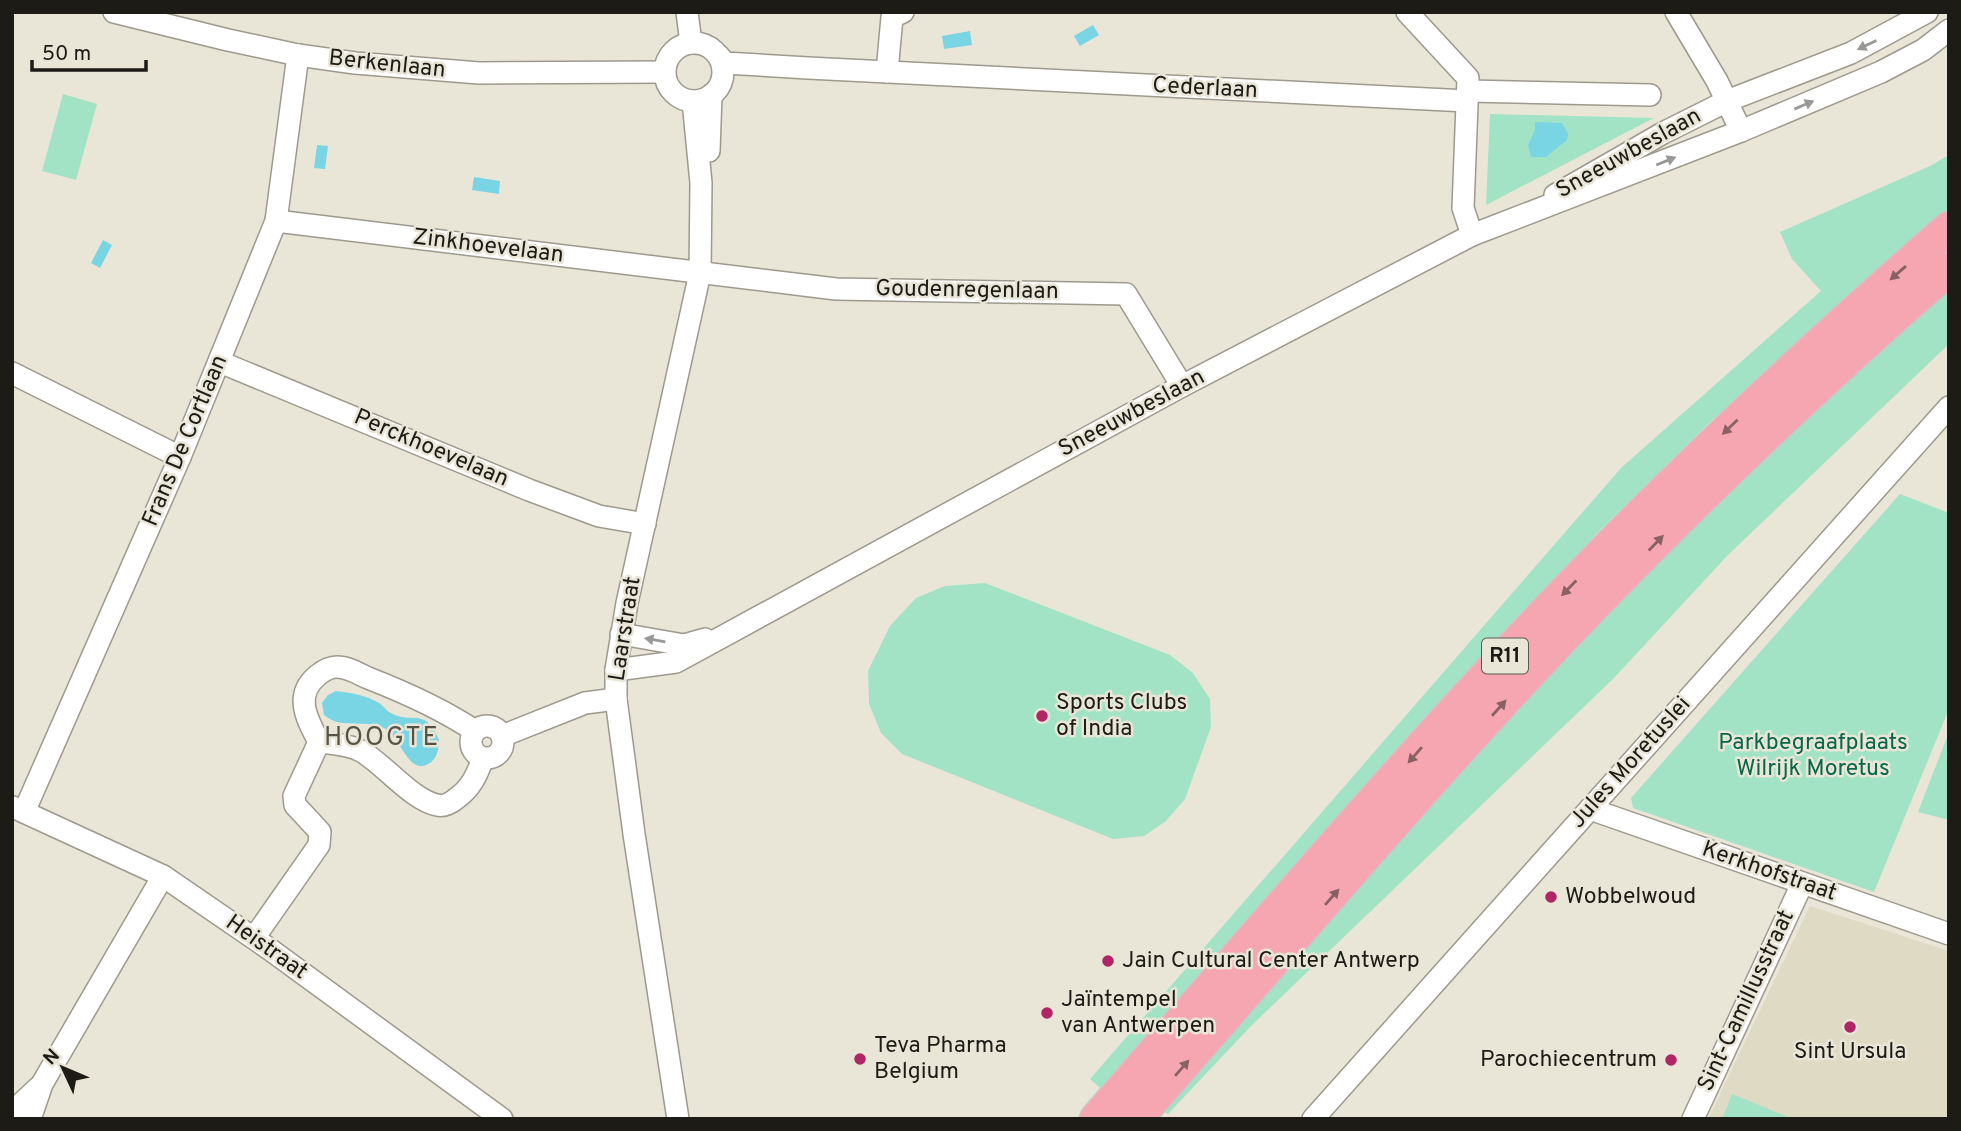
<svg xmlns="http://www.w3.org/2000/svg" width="1961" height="1131" viewBox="0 0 1961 1131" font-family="Overpass,sans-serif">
	<rect width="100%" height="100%" fill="#e9e6d7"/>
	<!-- built -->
	<path fill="#dfdac4" d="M 1810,906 L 1949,951 L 1947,963 L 1949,964 L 1949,1119 L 1708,1119 Z"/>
	<!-- green -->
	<g fill="#a3e3c5">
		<path d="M 63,94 L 97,104 L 76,180 L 42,171 Z"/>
		<path d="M 1490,114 L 1654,118 L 1486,205 Z"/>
		<path d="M 1949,155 L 1949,209 L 1710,422 L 1601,529 L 1508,630 L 1101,1089 L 1090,1079 L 1621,468 L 1821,291 L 1792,259 L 1780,232 L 1930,166 Z"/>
		<path d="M 1949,289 L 1949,344 L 1728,555 L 1613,679 L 1252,1025 L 1168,1114 L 1163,1111 C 1345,904 1524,692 1721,498 C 1795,426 1872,358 1949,289 Z"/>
		<path d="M 1900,494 L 1949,513 L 1949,709 L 1874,892 L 1633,808 L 1631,798 Z"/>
		<path d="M 985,583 L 1170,655 L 1193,673 L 1210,699 L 1211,727 L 1185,799 L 1166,821 L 1144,836 L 1113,839 L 902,754 L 881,733 L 869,704 L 868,671 L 890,626 L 916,598 L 945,586 Z"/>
		<path d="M 1949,732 L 1949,820 L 1918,812 Z"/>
		<path d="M 1732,1094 L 1793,1119 L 1722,1119 Z"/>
	</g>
	<!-- water -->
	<g fill="#79d5e3">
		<path d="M 1093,25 L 1099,35 L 1080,46 L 1074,36 Z"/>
		<path d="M 970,31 L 972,45 L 944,49 L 942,36 Z"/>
		<path d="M 1535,122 L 1562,123 L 1568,134 L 1567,140 L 1546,157 L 1531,157 L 1528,145 L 1535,130 Z"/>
		<path d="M 317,145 L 328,146 L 325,169 L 314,168 Z"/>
		<path d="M 474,177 L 500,181 L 499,194 L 472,190 Z"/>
		<path d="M 103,240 L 112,245 L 100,268 L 91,263 Z"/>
		<path d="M 336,691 C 351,693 366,695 379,703 C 383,705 386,711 391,713 C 413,725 425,706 439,740 C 439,749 437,760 428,764 C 408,776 400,734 382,727 C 362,719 342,730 324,715 L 322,703 L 328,695 Z"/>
	</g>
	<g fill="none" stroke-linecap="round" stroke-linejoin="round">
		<defs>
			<g id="minor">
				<path d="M 114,12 L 228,40 L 298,55 L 355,63 L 479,73 L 664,72"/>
				<path d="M 687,12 L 691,43"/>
				<path d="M 1407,12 L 1468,78 L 1463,208 L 1472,235"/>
				<path d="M 1676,12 L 1717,81 L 1741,131"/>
				<circle cx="694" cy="72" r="29"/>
				<path d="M 718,55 L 725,63 L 808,68 L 1467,101"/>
				<path d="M 887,72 L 892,17 L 903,12"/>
				<path d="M 1468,91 L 1650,95"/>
				<path d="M 709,151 L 711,95"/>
				<path d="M 1555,195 L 1663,133 L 1727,101 L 1851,53 L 1927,12"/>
				<path d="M 276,221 L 836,289 L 1126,294 L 1182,386"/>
				<path d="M 220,362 L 529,490 L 599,516 L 645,524"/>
				<path d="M 12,373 L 180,457"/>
				<path d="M 621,634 L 684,645 L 705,639"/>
				<path d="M 616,670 L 676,662 L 1182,386 L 1472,235 L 1741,131 L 1881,72 L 1923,50 L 1949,30"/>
				<circle cx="487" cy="742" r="16"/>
				<path d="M 502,736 L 585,703 L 616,699"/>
				<path d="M 319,742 C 307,719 293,695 318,675 C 323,671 331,667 337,667 C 348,667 359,674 368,678 C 404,692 442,709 475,731"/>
				<path d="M 319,742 C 333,744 348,744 361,751 C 384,764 412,800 437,805 C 444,807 451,803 457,798 C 471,788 477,775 483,758"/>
				<path d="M 13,807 L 163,876 L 268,948 L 502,1119"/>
				<path d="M 1590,809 L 1949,934"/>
				<path d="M 24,812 L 180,457 L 276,221 L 298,55"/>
				<path d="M 254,938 L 319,845 L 320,832 L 295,805 L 294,796 L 319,742"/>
				<path d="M 12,1112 L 39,1087"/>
				<path d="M 30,1119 L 42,1084 L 163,876"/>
				<path d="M 678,1119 L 634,834 L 616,699 L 616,670 L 627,603 L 700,273 L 701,183 L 693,101"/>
				<path d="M 1313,1119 L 1949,407"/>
				<path d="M 1693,1119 L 1802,884"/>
			</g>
			<g id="highway">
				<path d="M 1096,1119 C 1243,951 1387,780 1540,618 C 1670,480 1807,352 1949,228"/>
				<path d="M 1136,1119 C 1278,958 1417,792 1564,637 C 1687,508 1815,386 1949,269"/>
			</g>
		</defs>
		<!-- minor casing -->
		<use href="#minor" stroke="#9d998c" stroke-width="24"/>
		<!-- highway casing -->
		<use href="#highway" stroke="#c9c8c7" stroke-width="35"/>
		<!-- minor -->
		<use href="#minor" stroke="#fff" stroke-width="21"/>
		<!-- highway -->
		<use href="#highway" stroke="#f6a6b1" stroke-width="32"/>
	</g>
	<!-- one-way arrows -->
	<defs><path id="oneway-solid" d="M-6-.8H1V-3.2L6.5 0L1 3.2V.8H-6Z" transform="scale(1.75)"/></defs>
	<g fill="#999896">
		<use href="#oneway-solid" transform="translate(1867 45) rotate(154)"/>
		<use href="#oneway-solid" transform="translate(1804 105) rotate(-23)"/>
		<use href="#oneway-solid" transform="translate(1666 161) rotate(-22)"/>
		<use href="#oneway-solid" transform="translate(655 640) rotate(-170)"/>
	</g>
	<g fill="#896064">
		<use href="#oneway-solid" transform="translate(1898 273) rotate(139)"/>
		<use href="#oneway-solid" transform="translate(1730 427) rotate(136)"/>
		<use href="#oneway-solid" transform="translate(1656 543) rotate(-46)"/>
		<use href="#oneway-solid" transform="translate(1569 588) rotate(134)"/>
		<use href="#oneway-solid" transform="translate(1499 708) rotate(-48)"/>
		<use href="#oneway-solid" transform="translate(1415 755) rotate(131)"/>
		<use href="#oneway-solid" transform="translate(1332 897) rotate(-49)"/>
		<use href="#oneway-solid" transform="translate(1182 1068) rotate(-49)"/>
	</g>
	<!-- markers -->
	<g fill="#af2566" stroke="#e9e6d7" stroke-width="2.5">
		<circle cx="1042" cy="716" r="7"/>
		<circle cx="1551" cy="897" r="7"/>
		<circle cx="1108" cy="961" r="7"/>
		<circle cx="1047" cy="1013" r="7"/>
		<circle cx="1850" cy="1027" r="7"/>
		<circle cx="860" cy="1059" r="7"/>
		<circle cx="1671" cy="1060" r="7"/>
	</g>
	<g text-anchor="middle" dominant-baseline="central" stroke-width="5" stroke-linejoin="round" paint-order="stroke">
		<!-- shield labels -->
		<rect fill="#e9e6d7" stroke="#5a5850" stroke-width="2" x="1482" y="638.5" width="46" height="35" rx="5"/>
		<g font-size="21" font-weight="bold" fill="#1c1b16">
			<text x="1505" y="656">R11</text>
		</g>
		<!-- street labels -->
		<g font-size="23" fill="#1c1b16" stroke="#e9e6d7">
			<text transform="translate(387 65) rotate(6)">Berkenlaan</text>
			<text transform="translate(1205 89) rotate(3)">Cederlaan</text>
			<text transform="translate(1629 154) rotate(-29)">Sneeuwbeslaan</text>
			<text transform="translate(488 247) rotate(7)">Zinkhoevelaan</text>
			<text transform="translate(967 291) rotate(1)">Goudenregenlaan</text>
			<text transform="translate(1132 414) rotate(-28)">Sneeuwbeslaan</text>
			<text transform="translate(186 441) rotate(-67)">Frans De Cortlaan</text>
			<text transform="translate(431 449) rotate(23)">Perckhoevelaan</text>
			<text transform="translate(626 629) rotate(-81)">Laarstraat</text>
			<text transform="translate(1631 763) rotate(-48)">Jules Moretuslei</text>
			<text transform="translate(1769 872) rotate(19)">Kerkhofstraat</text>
			<text transform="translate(266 948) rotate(35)">Heistraat</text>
			<text transform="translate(1747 1001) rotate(-65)">Sint-Camillusstraat</text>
		</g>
		<!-- poi labels -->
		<g font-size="23" fill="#1c1b16" stroke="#e9e6d7" text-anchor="start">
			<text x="1056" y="703">Sports Clubs<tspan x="1056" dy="26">of India</tspan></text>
			<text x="1565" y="897">Wobbelwoud</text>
			<text x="1122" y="961">Jain Cultural Center Antwerp</text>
			<text x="1061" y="1000">Jaïntempel<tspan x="1061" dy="26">van Antwerpen</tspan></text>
			<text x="874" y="1046">Teva Pharma<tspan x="874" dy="26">Belgium</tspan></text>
			<text x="1850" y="1052" text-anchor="middle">Sint Ursula</text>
			<text x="1657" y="1060" text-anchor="end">Parochiecentrum</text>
		</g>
		<!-- park labels -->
		<g font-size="23" fill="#066849" stroke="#e9e6d7">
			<text x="1813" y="743">Parkbegraafplaats<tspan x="1813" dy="26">Wilrijk Moretus</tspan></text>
		</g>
		<!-- quarter labels -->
		<g font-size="26" letter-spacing="2" fill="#555246" stroke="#e9e6d7">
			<text x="382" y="738">HOOGTE</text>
		</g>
	</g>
	<!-- border -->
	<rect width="1961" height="1131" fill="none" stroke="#1c1b16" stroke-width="28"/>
	<!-- north arrow -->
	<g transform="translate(63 1068) rotate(314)" stroke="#e9e6d7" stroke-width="5" paint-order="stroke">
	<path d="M0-5L12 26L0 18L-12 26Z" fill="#1c1b16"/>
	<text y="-10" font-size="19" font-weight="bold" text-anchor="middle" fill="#1c1b16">N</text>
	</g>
	<!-- scale -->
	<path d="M32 60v10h114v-10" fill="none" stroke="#1c1b16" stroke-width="3.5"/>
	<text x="42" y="60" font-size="21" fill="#1c1b16" stroke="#e9e6d7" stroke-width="5" paint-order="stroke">50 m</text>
</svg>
